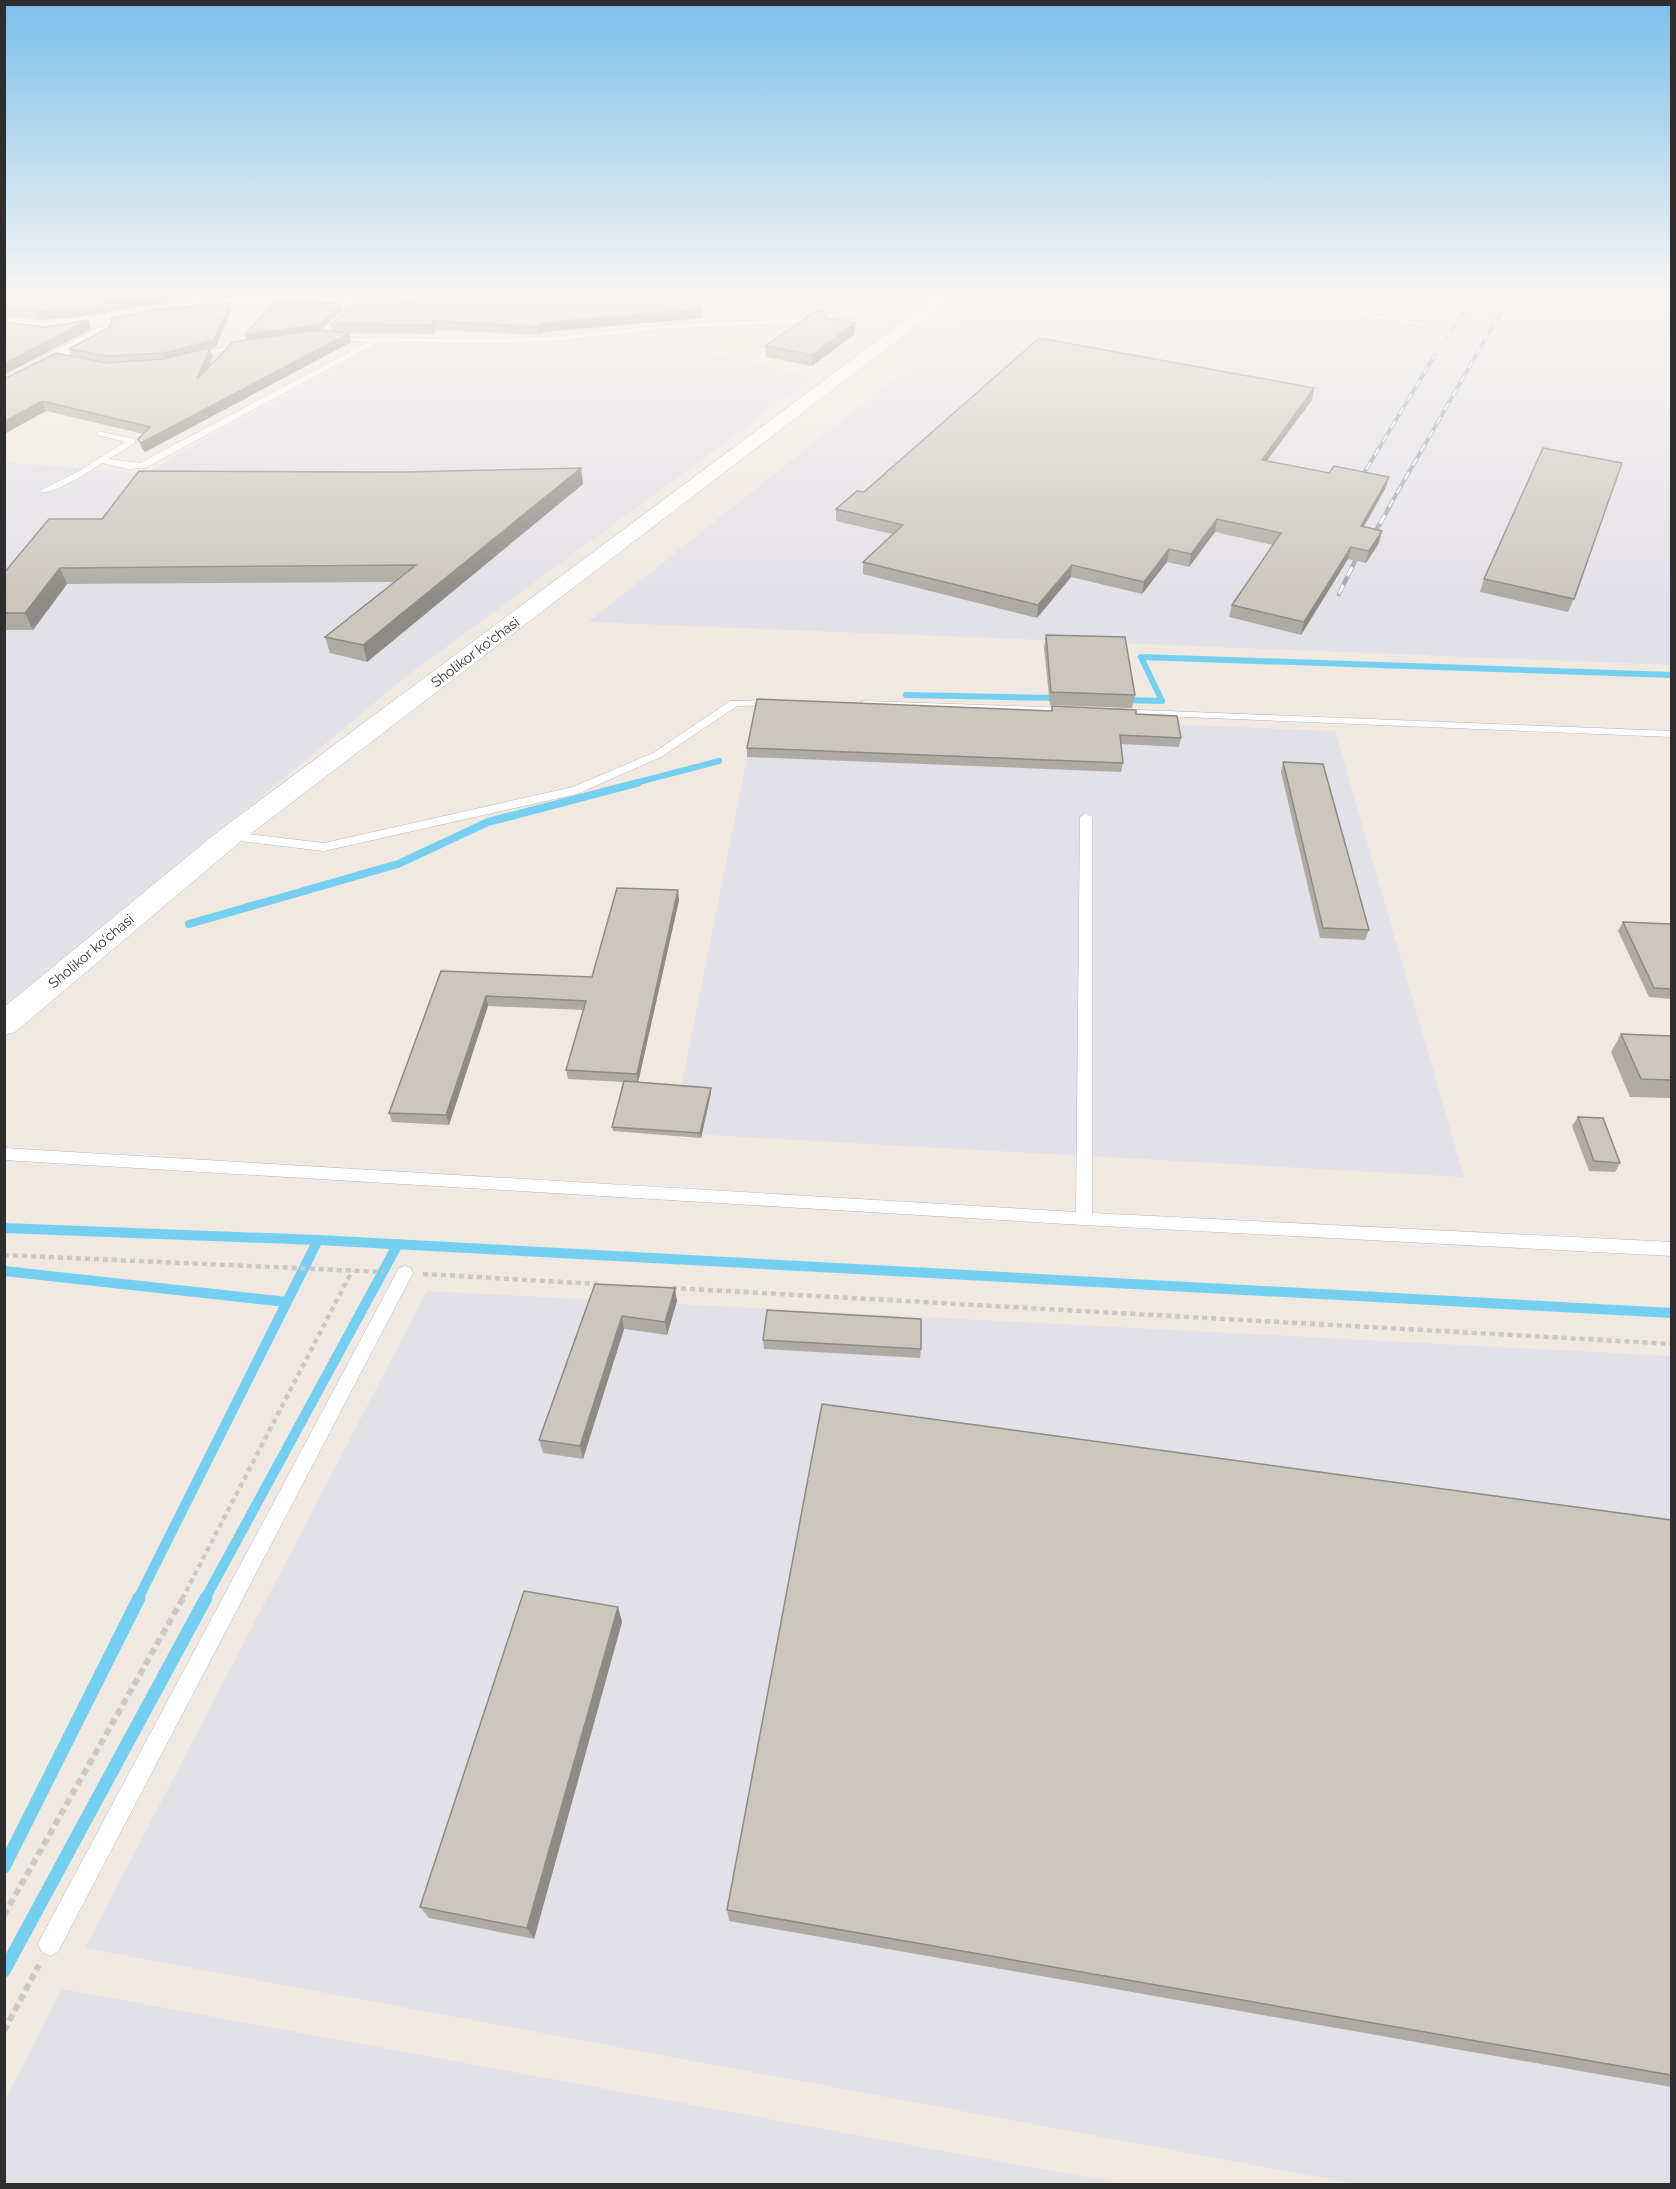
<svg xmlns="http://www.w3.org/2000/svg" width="1676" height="2189" viewBox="0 0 1676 2189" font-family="Raleway,sans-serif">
	<rect width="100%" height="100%" fill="#efe9e1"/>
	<!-- industrial -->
	<g fill="#e3e1e8">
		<path d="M 1005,291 L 1657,291 L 1671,312 L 1671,665 L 588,622 Z"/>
		<path d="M 641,337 L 814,377 L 407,676 L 5,1009 L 5,462 L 143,474 L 381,343 L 513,349 Z"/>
		<path d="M 757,708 L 1335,731 L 1464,1177 L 672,1133 Z"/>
		<path d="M 427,1291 L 1671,1356 L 1671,2184 L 1355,2184 L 85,1948 Z"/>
		<path d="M 62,1989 L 1123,2184 L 5,2184 L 5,2100 Z"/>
	</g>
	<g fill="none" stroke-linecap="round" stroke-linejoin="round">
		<!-- stream-far3 -->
		<g stroke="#75cff0" stroke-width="6">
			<path d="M 906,695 L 1058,698"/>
			<path d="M 1124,700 L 1162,701 L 1141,657 L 1672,675"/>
			<path d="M 631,784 L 719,761"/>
		</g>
		<!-- stream-far2 -->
		<path stroke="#75cff0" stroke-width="8" d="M 189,924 L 398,864 L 488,822 L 637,783"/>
		<!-- stream-far1 -->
		<g stroke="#75cff0" stroke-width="10">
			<path d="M 4,1228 L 318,1240 L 1672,1313"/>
			<path d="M 4,1271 L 287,1302"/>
			<path d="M 138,1599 L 318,1240"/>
			<path d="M 205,1599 L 398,1244"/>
		</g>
		<!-- stream -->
		<g stroke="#75cff0" stroke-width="13">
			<path d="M 4,1867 L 139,1598"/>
			<path d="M 4,1971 L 206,1598"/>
		</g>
		<defs>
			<g id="service">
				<path d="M 199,291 L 207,291 L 189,310 L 183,310 L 183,306 Z"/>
				<path d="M 1236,291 L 1253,291 L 1430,325 L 1426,327 Z"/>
				<path d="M 947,294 L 950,298 L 890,310 L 792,323 L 661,329 L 564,340 L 502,343 L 379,342 L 145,468 L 128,469 L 102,463 C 91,470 50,498 39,491 L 77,472 L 125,442 L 98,435 L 98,431 L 135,439 L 135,443 L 109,459 L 140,463 L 368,342 L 329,339 L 332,335 L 355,338 L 502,339 L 564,336 L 661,325 L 792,319 L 890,306 Z"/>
				<path d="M 246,342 L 249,346 L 193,358 L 189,356 Z"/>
				<path d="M 775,700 L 779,701 L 779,705 L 737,706 L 661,757 L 577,794 L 324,851 L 230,840 L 224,836 L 230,832 L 324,843 L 573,787 L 653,753 L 730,701 Z"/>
				<path d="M 865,701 L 1072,708 L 1078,711 L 1072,714 L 861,706 L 861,702 Z"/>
				<path d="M 1117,709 L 1672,731 L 1672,737 L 1113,714 L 1113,710 Z"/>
				<path d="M 1086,813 L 1092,817 L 1092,1213 L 1672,1242 L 1672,1256 L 1084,1225 L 4,1160 L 4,1148 L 1076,1212 L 1080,817 Z"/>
				<path d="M 405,1266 L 411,1268 L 413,1273 L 58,1952 L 50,1956 L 42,1952 L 38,1944 L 42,1936 L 399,1268 Z"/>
			</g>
			<g id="minor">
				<path d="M 430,291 L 452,291 L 419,305 L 383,312 L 308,304 L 273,304 L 161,314 L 49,334 L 4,328 L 4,318 C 53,330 88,315 135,308 C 185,300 235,296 285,295 C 338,293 378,311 430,291 Z"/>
				<path d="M 105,324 L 111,326 L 113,329 L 111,332 L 4,390 L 4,378 Z"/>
			</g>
			<path id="tertiary" d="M 944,291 L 962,291 L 240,842 L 15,1032 L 4,1035 L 4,1007 L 220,830 Z"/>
		</defs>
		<!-- service casing -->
		<use href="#service" stroke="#b4b7c1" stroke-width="1"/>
		<!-- minor casing -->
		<use href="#minor" stroke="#b4b7c1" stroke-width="1"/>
		<!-- tertiary casing -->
		<use href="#tertiary" stroke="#b4b7c1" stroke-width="1"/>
		<!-- path-far1 -->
		<g stroke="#c9c9c9" stroke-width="4.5" stroke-dasharray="5 4" stroke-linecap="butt">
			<path d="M 4,1255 L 383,1272"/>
			<path d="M 423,1274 L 598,1284"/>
			<path d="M 672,1288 L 1672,1344"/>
			<path d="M 182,1599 L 352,1271"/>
		</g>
		<!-- path -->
		<g stroke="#c9c9c9" stroke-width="6" stroke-dasharray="7 4.5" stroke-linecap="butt">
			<path d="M 4,1915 L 183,1598"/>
			<path d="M 4,2031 L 39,1965"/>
		</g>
		<!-- service -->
		<use href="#service" fill="#fff" fill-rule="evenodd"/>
		<!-- minor -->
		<use href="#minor" fill="#fff" fill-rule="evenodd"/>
		<!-- tertiary -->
		<use href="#tertiary" fill="#fff" fill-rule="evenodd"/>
		<defs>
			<g id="rail-far1">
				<path d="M 1447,337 L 1478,291"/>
				<path d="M 1358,483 L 1435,355"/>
				<path d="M 1389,507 L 1513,291"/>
			</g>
			<g id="rail">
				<path d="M 1370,541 L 1390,506"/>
				<path d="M 1339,594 L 1355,561"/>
			</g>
		</defs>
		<!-- rail-far1 casing -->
		<use href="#rail-far1" stroke="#a3a6b8" stroke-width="4"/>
		<!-- rail casing -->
		<use href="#rail" stroke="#a3a6b8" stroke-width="4.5"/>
		<!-- rail-far1 -->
		<use href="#rail-far1" stroke="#fff" stroke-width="2" stroke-dasharray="8" stroke-linecap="butt"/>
		<!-- rail -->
		<use href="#rail" stroke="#fff" stroke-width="3" stroke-dasharray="10" stroke-linecap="butt"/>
	</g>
	<!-- wall -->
	<g fill="#afaba4">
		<path d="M 292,291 L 422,291 L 411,295 L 375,298 L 292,293 Z"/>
		<path d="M 713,291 L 713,300 L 699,301 L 702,309 L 702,318 L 543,332 L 541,335 L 435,330 L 433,334 L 343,333 L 351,342 L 145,452 L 142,449 L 138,439 L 143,434 L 46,411 L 4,434 L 71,356 L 69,349 L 230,303 L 231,310 L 216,347 L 210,349 L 213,357 L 208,367 L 263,338 L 342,304 L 343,310 L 320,330 L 333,332 L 331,324 L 382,306 Z"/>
		<path d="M 4,292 L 99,299 L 187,299 L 70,318 L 39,320 L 4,316 Z"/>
		<path d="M 826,318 L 855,334 L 812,366 L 766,357 L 765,346 Z"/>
		<path d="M 1314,388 L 1312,400 L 1267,461 L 1329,473 L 1389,477 L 1385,489 L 1364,527 L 1379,543 L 1366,563 L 1348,559 L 1301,635 L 1229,617 L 1232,605 L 1273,545 L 1215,532 L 1189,567 L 1167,562 L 1142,594 L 1071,577 L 1037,618 L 863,574 L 863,562 L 892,534 L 836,521 L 836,509 L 864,492 Z"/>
		<path d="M 581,468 L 583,484 L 367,662 L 330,653 L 325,637 L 395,582 L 67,584 L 33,630 L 4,630 L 4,573 L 102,519 L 404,472 Z"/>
		<path d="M 1484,579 L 1574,599 L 1568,612 L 1480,592 Z"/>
		<path d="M 1046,635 L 1135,695 L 1132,708 L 1050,705 L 1044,648 Z"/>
		<path d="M 1052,706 L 1136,714 L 1181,738 L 1179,747 L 1121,744 L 1123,763 L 1121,772 L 747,757 L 747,748 L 1051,711 Z"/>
		<path d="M 1283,762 L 1369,930 L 1365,940 L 1320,938 L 1281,772 Z"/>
		<path d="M 679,900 L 638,1082 L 711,1093 L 701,1138 L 613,1131 L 612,1127 L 624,1082 L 568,1079 L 566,1070 L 583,1010 L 488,1006 L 449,1125 L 392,1122 L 389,1113 L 441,971 L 592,977 Z"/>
		<path d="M 1623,922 L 1671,924 L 1671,999 L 1649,997 L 1618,931 Z"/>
		<path d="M 1621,1034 L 1671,1036 L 1671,1098 L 1630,1097 L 1611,1052 Z"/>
		<path d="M 1578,1117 L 1620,1163 L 1615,1172 L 1589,1171 L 1572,1126 Z"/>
		<path d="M 595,1284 L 677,1301 L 667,1335 L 624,1329 L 583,1459 L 543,1453 L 539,1440 Z"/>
		<path d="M 763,1340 L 921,1349 L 920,1358 L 764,1349 Z"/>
		<path d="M 1671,1520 L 1671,2087 L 729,1921 L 727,1910 Z"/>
		<path d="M 618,1607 L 622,1622 L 534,1939 L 429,1918 L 420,1907 Z"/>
	</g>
	<!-- shaded-wall -->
	<g fill="#8e8b86">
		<path d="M 177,291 L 196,291 L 187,299 L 70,318 L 39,320 L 35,311 Z"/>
		<path d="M 202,291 L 226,291 L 222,296 L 204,297 Z"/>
		<path d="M 374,291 L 422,291 L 411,295 L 375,298 Z"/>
		<path d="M 230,303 L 231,310 L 216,347 L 210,349 L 213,357 L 200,389 L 166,360 L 163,353 Z"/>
		<path d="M 342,304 L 343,310 L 319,331 L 247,340 L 245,334 Z"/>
		<path d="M 702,309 L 702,318 L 543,332 L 541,335 L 540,327 L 541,323 Z"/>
		<path d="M 88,320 L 91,329 L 4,375 L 4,364 Z"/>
		<path d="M 434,321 L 435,330 L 433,334 L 432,325 Z"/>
		<path d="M 855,323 L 855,334 L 812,366 L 812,355 Z"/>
		<path d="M 349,333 L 351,342 L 145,452 L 141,443 Z"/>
		<path d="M 1314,388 L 1312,400 L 1259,471 L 1262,460 Z"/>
		<path d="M 42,401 L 46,411 L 4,434 L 4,422 Z"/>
		<path d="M 581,468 L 583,484 L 367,662 L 363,645 Z"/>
		<path d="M 1389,477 L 1385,489 L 1357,538 L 1361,526 Z"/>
		<path d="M 1217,519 L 1215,532 L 1189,567 L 1191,554 Z"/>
		<path d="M 1382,531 L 1379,543 L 1366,563 L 1369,551 Z"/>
		<path d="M 1351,547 L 1348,559 L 1301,635 L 1304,622 Z"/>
		<path d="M 1169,549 L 1167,562 L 1142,594 L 1144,582 Z"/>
		<path d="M 1072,565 L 1071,577 L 1037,618 L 1038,605 Z"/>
		<path d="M 60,568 L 67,584 L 33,630 L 25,613 Z"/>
		<path d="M 678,890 L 679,900 L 638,1083 L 637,1074 Z"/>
		<path d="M 486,996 L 488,1006 L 449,1125 L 446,1115 Z"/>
		<path d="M 711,1088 L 711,1093 L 701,1138 L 700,1133 Z"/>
		<path d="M 675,1288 L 677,1301 L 667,1335 L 665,1322 Z"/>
		<path d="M 622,1316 L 624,1329 L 583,1459 L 580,1446 Z"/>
		<path d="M 618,1607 L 622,1622 L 534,1939 L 527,1928 Z"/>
	</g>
	<!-- building -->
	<g fill="#cbc7bf" stroke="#8e8b86" stroke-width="1.5">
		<path d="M 5,291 L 80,291 L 99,299 L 106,291 L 177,291 L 67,309 L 35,311 L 4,308 L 4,292 Z"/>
		<path d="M 435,291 L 713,291 L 696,292 L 702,309 L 541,323 L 540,327 L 434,321 L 432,325 L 331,324 L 355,303 L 382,306 L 418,299 Z"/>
		<path d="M 278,300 L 342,304 L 318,325 L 245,334 Z"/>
		<path d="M 230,303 L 214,340 L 163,353 L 107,356 L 69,349 L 110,327 L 112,323 L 111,318 L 159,309 Z"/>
		<path d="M 822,310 L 826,318 L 855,323 L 812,355 L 765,346 L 816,311 Z"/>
		<path d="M 88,320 L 4,364 L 4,322 L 45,327 Z"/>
		<path d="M 320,330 L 349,333 L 141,443 L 138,439 L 150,427 L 42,401 L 4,422 L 4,379 L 56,353 L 106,363 L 163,359 L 210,348 L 197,379 L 233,342 Z"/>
		<path d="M 1039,338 L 1314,388 L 1262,460 L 1329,473 L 1334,466 L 1389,477 L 1361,526 L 1382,531 L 1369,551 L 1351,547 L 1304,622 L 1232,605 L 1281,533 L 1217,519 L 1191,554 L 1169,549 L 1144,582 L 1072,565 L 1038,605 L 863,562 L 903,525 L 836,509 L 857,491 L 864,492 Z"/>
		<path d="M 1543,448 L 1622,463 L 1574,599 L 1484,579 Z"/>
		<path d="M 581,468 L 363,645 L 325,637 L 416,565 L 60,568 L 25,613 L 4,613 L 4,573 L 49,519 L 102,519 L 139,471 L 404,472 Z"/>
		<path d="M 1046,635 L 1125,637 L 1135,695 L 1051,692 Z"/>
		<path d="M 757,699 L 1052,711 L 1052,706 L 1136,710 L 1136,714 L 1177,716 L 1181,738 L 1120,735 L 1123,763 L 747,748 Z"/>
		<path d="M 1283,762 L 1323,764 L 1369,930 L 1323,928 Z"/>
		<path d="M 617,888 L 678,890 L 637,1074 L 566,1070 L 586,1001 L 486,996 L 446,1115 L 389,1113 L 441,971 L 592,977 Z"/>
		<path d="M 1623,922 L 1671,924 L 1671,989 L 1654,988 Z"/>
		<path d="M 1621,1034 L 1671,1036 L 1671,1080 L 1641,1079 Z"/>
		<path d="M 624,1081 L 711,1088 L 700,1133 L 612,1127 Z"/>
		<path d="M 1578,1117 L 1603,1118 L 1620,1163 L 1594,1161 Z"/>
		<path d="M 595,1284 L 675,1288 L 665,1322 L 622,1316 L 580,1446 L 539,1440 Z"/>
		<path d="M 767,1310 L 921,1319 L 921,1349 L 763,1340 Z"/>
		<path d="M 822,1404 L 1671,1520 L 1671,2075 L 727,1910 Z"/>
		<path d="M 524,1591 L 618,1607 L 527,1928 L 420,1907 Z"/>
	</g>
	<!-- sky -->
	<linearGradient id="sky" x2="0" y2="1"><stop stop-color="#7abfeb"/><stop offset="0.49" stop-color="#f8f5f2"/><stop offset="1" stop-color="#f8f5f2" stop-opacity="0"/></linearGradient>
	<rect width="1676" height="598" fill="url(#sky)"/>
	<g text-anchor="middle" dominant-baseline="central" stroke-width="5" stroke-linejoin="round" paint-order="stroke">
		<!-- far-street labels -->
		<g font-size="14" fill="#2e2e2e" stroke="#fff">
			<text transform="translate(475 652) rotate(-37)">Sholikor ko'chasi</text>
			<text transform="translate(91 951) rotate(-40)">Sholikor ko'chasi</text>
		</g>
	</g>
	<!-- border -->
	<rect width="1676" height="2189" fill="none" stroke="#2e2e2e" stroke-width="12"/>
</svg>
